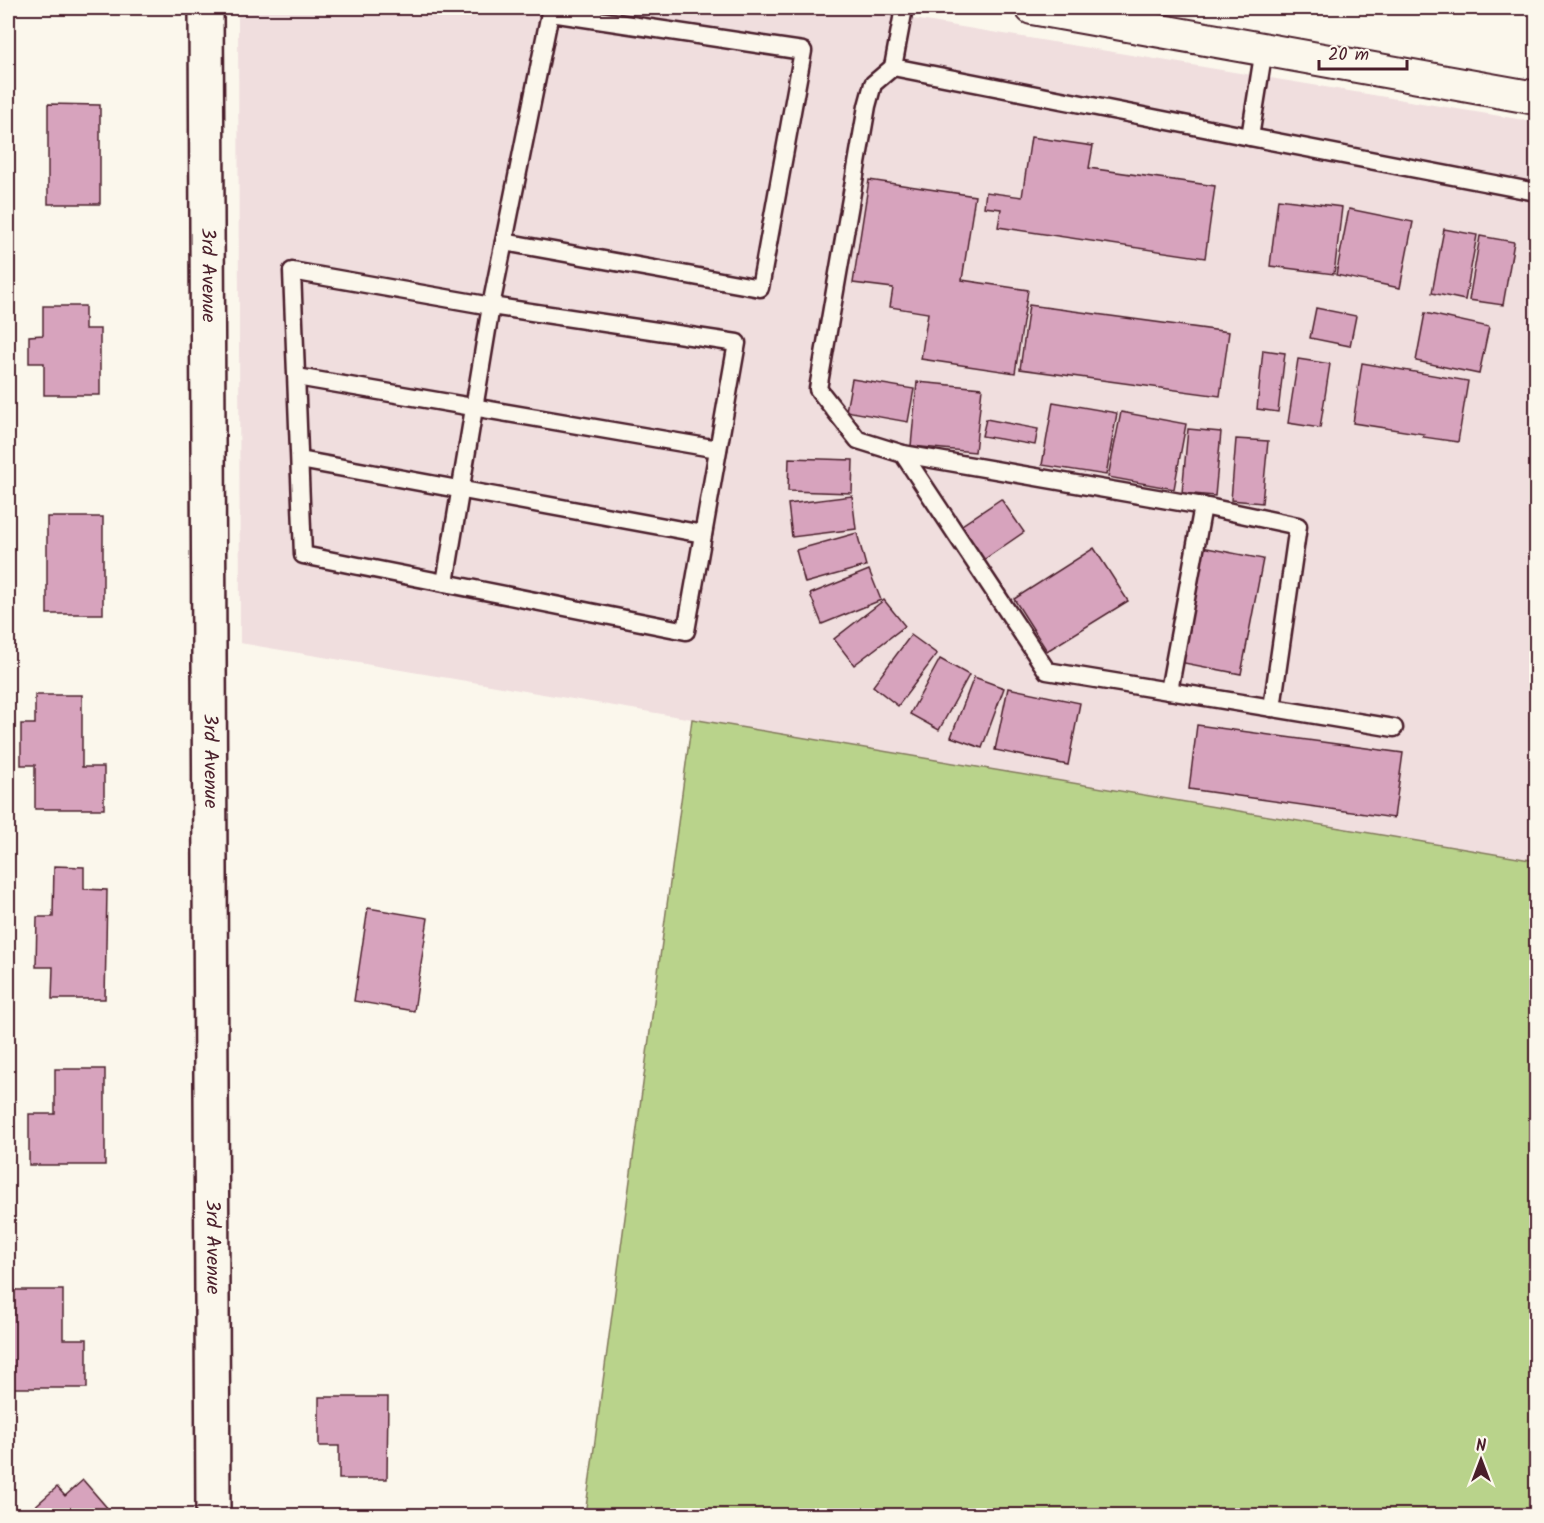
<svg xmlns="http://www.w3.org/2000/svg" width="1544" height="1523" viewBox="0 0 1544 1523" font-family="Kalam,sans-serif">
	<rect width="100%" height="100%" fill="#fbf7ec"/>
	<filter id="ink" filterUnits="userSpaceOnUse"><feTurbulence type="fractalNoise" baseFrequency=".0167" numOctaves="2"/><feDisplacementMap in="SourceGraphic" scale="12" xChannelSelector="R" yChannelSelector="G"/><feConvolveMatrix kernelMatrix="1 2 1 2 8 2 1 2 1" color-interpolation-filters="sRGB"/></filter>
	<g filter="url(#ink)">
		<!-- built -->
		<path fill="#f0dede" d="M 238,8 L 847,8 L 1536,122 L 1536,861 L 240,643 Z"/>
		<!-- green -->
		<path fill="#b9d38b" stroke="#82795b" stroke-width="1.5" d="M 692,719 L 1536,861 L 1536,1515 L 585,1515 Z"/>
		<!-- building -->
		<g fill="#d7a3bd" stroke="#4a1f2b" stroke-width="1.5">
			<path d="M 48,104 L 100,105 L 100,204 L 48,204 Z"/>
			<path d="M 1031,137 L 1093,146 L 1089,168 L 1215,186 L 1205,258 L 998,227 L 1001,209 L 984,207 L 986,192 L 1022,197 Z"/>
			<path d="M 869,180 L 975,196 L 962,280 L 1028,290 L 1015,373 L 921,359 L 928,313 L 890,307 L 893,288 L 853,283 Z"/>
			<path d="M 1278,199 L 1342,207 L 1334,274 L 1270,266 Z"/>
			<path d="M 1349,209 L 1413,222 L 1400,288 L 1336,275 Z"/>
			<path d="M 1444,229 L 1477,235 L 1465,300 L 1432,293 Z"/>
			<path d="M 1480,236 L 1514,242 L 1503,305 L 1469,300 Z"/>
			<path d="M 1029,305 L 1229,332 L 1220,396 L 1020,369 Z"/>
			<path d="M 43,306 L 85,306 L 85,329 L 100,329 L 100,395 L 44,395 L 44,363 L 29,363 L 29,336 L 43,335 Z"/>
			<path d="M 1316,308 L 1356,316 L 1350,346 L 1310,338 Z"/>
			<path d="M 1425,313 L 1489,327 L 1479,374 L 1416,361 Z"/>
			<path d="M 1263,350 L 1285,353 L 1278,412 L 1257,409 Z"/>
			<path d="M 1298,359 L 1330,364 L 1320,428 L 1288,423 Z"/>
			<path d="M 1362,363 L 1468,381 L 1458,442 L 1423,437 L 1424,434 L 1353,423 Z"/>
			<path d="M 852,379 L 914,389 L 908,422 L 846,411 Z"/>
			<path d="M 917,382 L 982,388 L 975,452 L 911,446 Z"/>
			<path d="M 1053,402 L 1117,413 L 1106,475 L 1042,465 Z"/>
			<path d="M 1121,412 L 1186,424 L 1174,489 L 1108,477 Z"/>
			<path d="M 986,419 L 1038,429 L 1035,445 L 982,436 Z"/>
			<path d="M 1188,429 L 1221,432 L 1215,496 L 1182,493 Z"/>
			<path d="M 1236,439 L 1268,441 L 1262,503 L 1231,500 Z"/>
			<path d="M 789,458 L 853,460 L 852,493 L 788,491 Z"/>
			<path d="M 852,496 L 856,529 L 792,537 L 788,504 Z"/>
			<path d="M 1001,499 L 1024,532 L 979,563 L 956,529 Z"/>
			<rect x="47" y="517" width="56" height="97"/>
			<path d="M 857,533 L 866,566 L 805,583 L 796,550 Z"/>
			<path d="M 1202,547 L 1263,559 L 1241,674 L 1179,662 Z"/>
			<path d="M 1094,548 L 1128,601 L 1047,651 L 1014,599 Z"/>
			<path d="M 869,570 L 881,600 L 822,624 L 810,594 Z"/>
			<path d="M 884,600 L 905,626 L 854,665 L 834,639 Z"/>
			<path d="M 911,635 L 937,654 L 898,706 L 873,686 Z"/>
			<path d="M 940,659 L 969,675 L 939,730 L 910,714 Z"/>
			<path d="M 974,677 L 1004,688 L 982,748 L 951,737 Z"/>
			<path d="M 1008,688 L 1080,703 L 1068,765 L 995,750 Z"/>
			<path d="M 35,695 L 82,695 L 82,767 L 104,767 L 104,809 L 35,809 L 35,765 L 21,765 L 21,724 L 35,724 Z"/>
			<path d="M 1197,725 L 1403,753 L 1394,818 L 1189,789 Z"/>
			<path d="M 54,866 L 84,867 L 84,889 L 107,890 L 105,999 L 52,999 L 53,967 L 36,967 L 37,917 L 53,917 Z"/>
			<path d="M 368,908 L 428,918 L 414,1011 L 354,1001 Z"/>
			<path d="M 55,1069 L 105,1069 L 105,1165 L 29,1165 L 29,1114 L 55,1114 Z"/>
			<path d="M 10,1290 L 63,1290 L 63,1339 L 87,1339 L 87,1388 L 10,1388 Z"/>
			<path d="M 319,1397 L 388,1397 L 387,1479 L 339,1479 L 339,1446 L 319,1446 Z"/>
			<path d="M 83,1480 L 109,1510 L 102,1516 L 24,1516 L 57,1487 L 65,1496 Z"/>
		</g>
		<g fill="none" stroke-linecap="round" stroke-linejoin="round">
			<defs>
				<g id="service">
					<path d="M 904,8 L 893,67 L 1250,137"/>
					<path d="M 1264,49 L 1250,137 L 1536,192"/>
					<path d="M 893,67 L 873,84 L 867,106 L 818,389 L 858,440 L 903,454 L 1047,671 L 1394,728"/>
					<path d="M 504,242 L 760,288 L 803,51 L 551,13"/>
					<path d="M 292,271 L 491,306 L 737,343 L 686,631 L 303,555 Z"/>
					<path d="M 297,377 L 718,449"/>
					<path d="M 903,454 L 1203,506 L 1169,691"/>
					<path d="M 300,460 L 703,534"/>
					<path d="M 1203,506 L 1298,526 L 1272,708"/>
					<path d="M 445,583 L 491,306 L 551,8"/>
				</g>
				<path id="minor" d="M 1032,8 L 1536,98"/>
				<g id="tertiary">
					<path id="s1" d="M 206,8 L 213,1516"/>
				</g>
			</defs>
			<!-- service casing -->
			<use href="#service" stroke="#4a1f2b" stroke-width="21"/>
			<!-- minor casing -->
			<use href="#minor" stroke="#4a1f2b" stroke-width="36"/>
			<!-- tertiary casing -->
			<use href="#tertiary" stroke="#4a1f2b" stroke-width="38"/>
			<!-- service -->
			<use href="#service" stroke="#fbf7ec" stroke-width="16"/>
			<!-- minor -->
			<use href="#minor" stroke="#fbf7ec" stroke-width="32"/>
			<!-- tertiary -->
			<use href="#tertiary" stroke="#fbf7ec" stroke-width="33"/>
		</g>
	</g>
	<g text-anchor="middle" dominant-baseline="central" stroke-width="5" stroke-linejoin="round" paint-order="stroke">
		<!-- street labels -->
		<g font-size="20" fill="#4a1f2b" stroke="#fbf7ec">
			<text stroke="none"><textPath href="#s1" startOffset="267">3rd Avenue</textPath></text>
			<text stroke="none"><textPath href="#s1" startOffset="753">3rd Avenue</textPath></text>
			<text stroke="none"><textPath href="#s1" startOffset="1239">3rd Avenue</textPath></text>
		</g>
	</g>
	<!-- margin -->
	<rect width="1544" height="1523" fill="none" stroke="#fbf7ec" stroke-width="30"/>
	<rect x="15" y="15" width="1514" height="1493" fill="none" stroke="#4a1f2b" stroke-width="2" filter="url(#ink)"/>
	<!-- north arrow -->
	<g transform="translate(1481 1460)" stroke="#fbf7ec" stroke-width="4.5" paint-order="stroke">
	<path d="M0-4.5L10 22L0 15L-10 22Z" fill="#4a1f2b"/>
	<text y="-9" font-size="16" font-weight="bold" text-anchor="middle" fill="#4a1f2b">N</text>
	</g>
	<!-- scale -->
	<path d="M1319 60v9h88v-9" fill="none" stroke="#4a1f2b" stroke-width="3"/>
	<text x="1328" y="60" font-size="18" fill="#4a1f2b" stroke="#fbf7ec" stroke-width="4.5" paint-order="stroke">20 m</text>
</svg>
